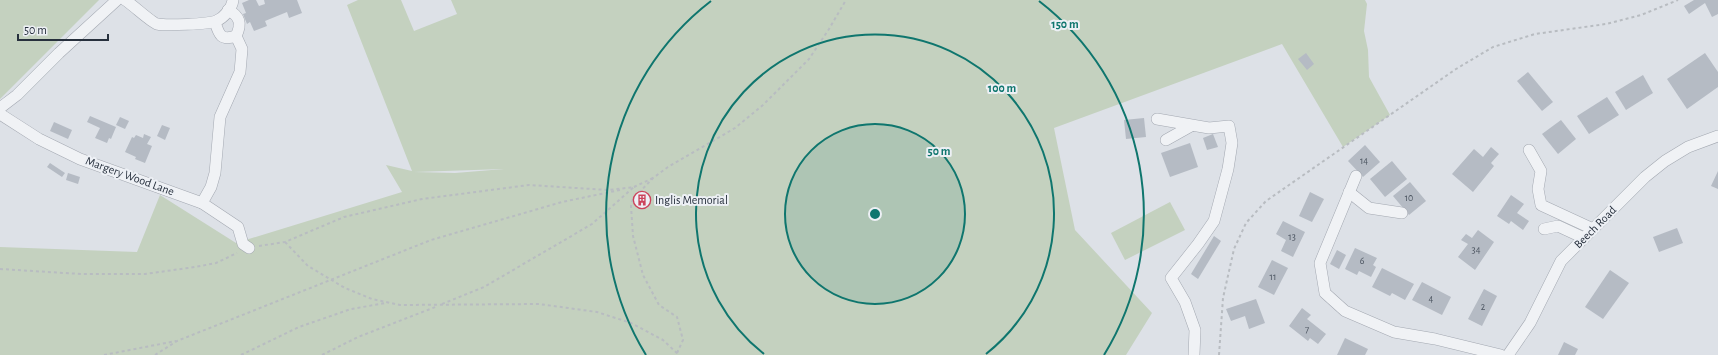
<svg xmlns="http://www.w3.org/2000/svg" width="1718" height="355" viewBox="0 0 1718 355" font-family="'Alegreya Sans',sans-serif">
	<rect width="100%" height="100%" fill="#dde1e7"/>
	<!-- green -->
	<g fill="#c4d1bf" fill-rule="evenodd">
		<path d="M 0,0 L 99,0 L 0,99 Z"/>
		<path d="M 358,0 L 401,0 L 414,31 L 457,14 L 451,0 L 1365,0 L 1367,4 L 1364,31 L 1368,50 L 1369,77 L 1390,115 L 1343,147 L 1282,44 L 1054,128 L 1075,230 L 1152,313 L 1126,355 L 0,355 L 0,247 L 137,252 L 160,195 L 236,243 L 402,192 L 386,165 L 412,171 L 347,5 ZM 504,169 L 455,173 L 414,172 Z"/>
		<path d="M 1170,202 L 1185,230 L 1125,260 L 1111,233 Z"/>
	</g>
	<!-- building -->
	<g fill="#b5bbc4">
		<path d="M 249,0 L 256,0 L 259,6 L 265,4 L 264,0 L 297,0 L 302,13 L 289,18 L 287,12 L 265,21 L 267,26 L 254,31 L 250,22 L 247,24 L 243,14 L 246,13 L 242,3 Z"/>
		<path d="M 1694,0 L 1718,0 L 1718,14 L 1712,17 L 1705,3 L 1689,14 L 1684,6 Z"/>
		<path d="M 1306,53 L 1314,64 L 1307,70 L 1298,59 Z"/>
		<path d="M 1705,53 L 1718,72 L 1718,87 L 1687,109 L 1667,79 Z"/>
		<path d="M 1528,72 L 1553,102 L 1542,111 L 1517,81 Z"/>
		<path d="M 1643,75 L 1653,93 L 1626,110 L 1615,92 Z"/>
		<path d="M 1607,97 L 1619,115 L 1589,134 L 1577,116 Z"/>
		<path d="M 90,116 L 116,127 L 111,139 L 109,138 L 107,143 L 95,138 L 100,128 L 87,122 Z"/>
		<path d="M 120,117 L 129,121 L 125,129 L 116,125 Z"/>
		<path d="M 1144,118 L 1146,137 L 1126,139 L 1124,120 Z"/>
		<path d="M 1561,120 L 1576,139 L 1558,154 L 1542,134 Z"/>
		<path d="M 54,122 L 72,130 L 68,139 L 50,131 Z"/>
		<path d="M 162,125 L 170,128 L 165,140 L 157,136 Z"/>
		<path d="M 144,134 L 151,137 L 147,144 L 152,146 L 145,163 L 135,159 L 136,157 L 125,152 L 132,137 L 134,138 L 136,135 L 143,138 Z"/>
		<path d="M 1213,134 L 1218,147 L 1207,150 L 1203,138 Z"/>
		<path d="M 1190,143 L 1198,167 L 1170,177 L 1161,153 Z"/>
		<path d="M 1365,145 L 1380,162 L 1363,177 L 1348,161 Z"/>
		<path d="M 1491,147 L 1499,154 L 1491,163 L 1494,166 L 1473,192 L 1452,174 L 1474,149 L 1483,157 Z"/>
		<path d="M 1392,161 L 1407,179 L 1385,197 L 1370,179 Z"/>
		<path d="M 50,163 L 65,173 L 62,177 L 47,167 Z"/>
		<path d="M 1718,171 L 1718,189 L 1711,186 Z"/>
		<path d="M 68,173 L 80,177 L 78,184 L 66,180 Z"/>
		<path d="M 1410,182 L 1426,201 L 1409,215 L 1393,196 Z"/>
		<path d="M 1310,192 L 1324,199 L 1312,222 L 1299,216 Z"/>
		<circle cx="642" cy="199" r="5.5"/>
		<path d="M 1511,195 L 1524,204 L 1517,213 L 1529,221 L 1523,230 L 1511,221 L 1509,224 L 1497,216 Z"/>
		<path d="M 1283,221 L 1305,232 L 1293,257 L 1281,251 L 1286,240 L 1276,234 Z"/>
		<path d="M 1677,228 L 1683,243 L 1659,252 L 1653,237 Z"/>
		<path d="M 1478,230 L 1494,242 L 1475,270 L 1458,257 L 1468,244 L 1461,240 L 1466,234 L 1472,238 Z"/>
		<path d="M 1214,236 L 1221,241 L 1198,279 L 1191,274 Z"/>
		<path d="M 1355,248 L 1377,258 L 1373,265 L 1376,267 L 1371,277 L 1359,271 L 1357,275 L 1345,269 Z"/>
		<path d="M 1337,250 L 1346,255 L 1339,269 L 1330,264 Z"/>
		<path d="M 1272,260 L 1288,268 L 1274,295 L 1258,287 Z"/>
		<path d="M 1382,268 L 1414,284 L 1405,300 L 1392,293 L 1390,296 L 1372,287 Z"/>
		<path d="M 1610,270 L 1629,283 L 1603,319 L 1585,307 Z"/>
		<path d="M 1422,282 L 1451,297 L 1442,315 L 1412,300 Z"/>
		<path d="M 1484,289 L 1497,296 L 1482,326 L 1468,319 Z"/>
		<path d="M 1256,299 L 1265,323 L 1249,329 L 1245,316 L 1231,321 L 1226,309 Z"/>
		<path d="M 1302,308 L 1311,315 L 1307,319 L 1326,334 L 1318,344 L 1310,338 L 1308,341 L 1289,326 Z"/>
		<path d="M 1345,338 L 1368,349 L 1365,355 L 1337,355 Z"/>
		<path d="M 1564,342 L 1578,349 L 1575,355 L 1558,355 Z"/>
	</g>
	<g fill="none" stroke-linecap="round" stroke-linejoin="round">
		<defs>
			<g id="minor">
				<path d="M 125,0 C 133,5 151,22 157,24 C 167,26 208,24 216,21 C 224,18 232,8 233,0"/>
				<path d="M 215,22 C 219,35 221,41 236,36"/>
				<path d="M 0,108 L 17,95 L 59,53 L 117,0"/>
				<path d="M 0,114 L 39,139 L 80,159 L 202,203 L 238,227 L 243,244 L 249,248"/>
				<path d="M 1157,119 L 1209,128 L 1229,126 L 1232,143 L 1228,169 L 1214,221 L 1198,244 L 1171,278 L 1185,302 L 1195,330 L 1194,355"/>
				<path d="M 1166,140 L 1191,126"/>
				<path d="M 1529,150 L 1541,171 L 1538,189 L 1541,205 L 1593,229"/>
				<path d="M 1356,176 L 1320,263 L 1325,293 L 1345,311 L 1394,332 L 1435,339 L 1501,355"/>
				<path d="M 1349,192 L 1369,208 L 1402,213"/>
				<path d="M 202,203 L 211,187 L 215,173 L 220,117 L 240,72 L 242,49 L 236,36 C 242,24 240,16 228,10"/>
				<path d="M 1544,229 L 1558,226 L 1584,238"/>
				<path d="M 1508,355 L 1530,323 L 1561,261 L 1645,177 L 1665,161 L 1688,147 L 1718,136"/>
			</g>
		</defs>
		<!-- minor casing -->
		<use href="#minor" stroke="#a3a8b1" stroke-width="12"/>
		<!-- path -->
		<g stroke="#b8bcc1" stroke-width="2" stroke-dasharray="3 3" stroke-linecap="butt">
			<path d="M 634,187 L 653,178"/>
			<path d="M 285,242 L 308,266 L 345,288 L 372,299 L 400,305 L 539,304 L 597,312 L 631,323 L 663,340 L 679,355"/>
			<path d="M 259,246 L 285,242 L 344,217 L 422,199 L 529,185 L 608,190 L 635,187"/>
			<path d="M 0,269 L 81,274 L 145,274 L 195,267 L 216,263 L 237,253"/>
			<path d="M 442,304 L 484,287 L 592,224 L 634,187"/>
			<path d="M 677,353 L 683,340 L 677,317 L 659,305 L 643,275 L 633,236 L 631,206 L 633,199 L 653,178 L 668,167 L 735,128 L 763,105 L 809,59 L 829,29 L 846,0"/>
			<path d="M 104,355 L 176,341"/>
			<path d="M 155,355 L 177,341 L 431,240 L 562,202 L 620,190"/>
			<path d="M 241,355 L 299,327 L 351,309 L 386,303"/>
			<path d="M 322,355 L 358,337 L 438,306"/>
			<path d="M 1219,355 L 1223,298 L 1234,249 L 1246,223 L 1266,201 L 1456,69 L 1493,47 L 1535,34 L 1606,24 L 1641,15 L 1678,0"/>
		</g>
		<!-- minor -->
		<use href="#minor" stroke="#f0f2f5" stroke-width="11"/>
	</g>
	<!-- distance rings -->
	<circle cx="875" cy="214" r="90" fill="#0f766e" fill-opacity=".12"/>
	<g fill="none" stroke="#0f766e" stroke-width="2">
		<circle cx="875" cy="214" r="90"/>
		<path d="M764 354A179 179 0 1 1 986 354"/>
		<path d="M646 355A269 269 0 0 1 711 1M1039 1A269 269 0 0 1 1104 355"/>
	</g>
	<!-- icons -->
	<defs>
		<symbol id="building-ring" viewBox="-11 -11 22 22"><circle r="9.5" fill="#edf0f5" stroke="#cc435b" stroke-width="1.5"/><path d="M-4-6H4V6H1V3H-1V6H-4ZM-2.5-4.3h1.7v1.8h-1.7ZM.8-4.3h1.7v1.8H.8ZM-2.5-1h1.7V.8h-1.7ZM.8-1h1.7V.8H.8Z" fill="#cc435b"/></symbol>
	</defs>
	<g fill-rule="evenodd">
		<use href="#building-ring" x="632" y="190" width="20" height="20"/>
	</g>
	<g text-anchor="middle" dominant-baseline="central" stroke-width="4" stroke-linejoin="round" paint-order="stroke">
		<!-- number labels -->
		<g font-size="10" fill="#4a535f">
			<text x="1364" y="161">14</text>
			<text x="1409" y="198">10</text>
			<text x="1292" y="237">13</text>
			<text x="1476" y="250">34</text>
			<text x="1362" y="261">6</text>
			<text x="1273" y="277">11</text>
			<text x="1431" y="299">4</text>
			<text x="1483" y="307">2</text>
			<text x="1307" y="330">7</text>
		</g>
		<!-- street labels -->
		<g font-size="12" fill="#27303d" stroke="#edf0f5">
			<text transform="translate(130 176) rotate(20)">Margery Wood Lane</text>
			<text transform="translate(1595 227) rotate(-45)">Beech Road</text>
		</g>
		<!-- poi labels -->
		<g font-size="12" fill="#27303d" stroke="#edf0f5" text-anchor="start">
			<text x="655" y="200">Inglis Memorial</text>
		</g>
	</g>
	<circle cx="875" cy="214" r="6" fill="#0f766e" stroke="#edf0f5" stroke-width="2"/>
	<g font-size="12" text-anchor="middle" font-weight="bold" fill="#0f766e" stroke="#edf0f5" stroke-width="4" stroke-linejoin="round" paint-order="stroke">
		<text x="1065" y="28">150 m</text>
		<text x="1002" y="92">100 m</text>
		<text x="939" y="155">50 m</text>
	</g>
	<!-- scale -->
	<path d="M18 34v6h90v-6" fill="none" stroke="#27303d" stroke-width="2"/>
	<text x="24" y="34" font-size="12" fill="#27303d" stroke="#edf0f5" stroke-width="3" paint-order="stroke">50 m</text>
</svg>
